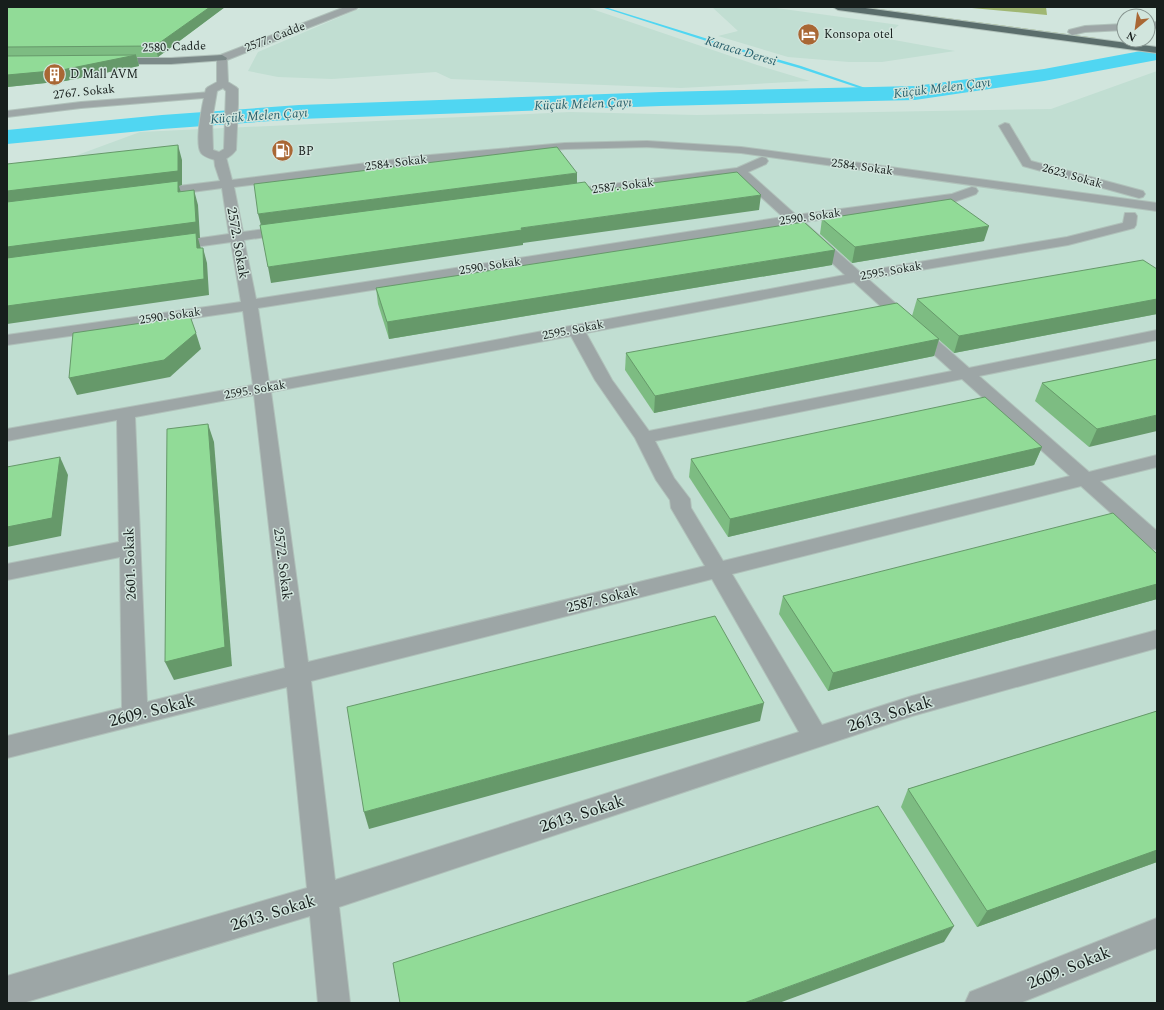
<svg xmlns="http://www.w3.org/2000/svg" width="1164" height="1010" viewBox="0 0 1164 1010" font-family="Spectral,serif">
	<rect width="100%" height="100%" fill="#d1e5dd"/>
	<!-- built -->
	<g fill="#c1ded2">
		<path d="M 363,7 L 586,7 L 757,65 L 810,81 L 681,88 L 451,79 L 436,72 L 332,79 L 278,77 L 248,71 L 258,52 Z"/>
		<path d="M 712,7 L 769,7 L 899,25 L 883,38 L 955,51 L 882,62 L 849,62 L 788,57 L 718,36 L 738,31 Z"/>
		<path d="M 1157,71 L 1157,1003 L 7,1003 L 7,181 L 140,132 L 570,112 L 697,115 L 1051,109 Z"/>
	</g>
	<!-- green -->
	<g fill="#a0b772">
		<path d="M 851,7 L 863,7 L 1096,38 L 1095,39 Z"/>
		<path d="M 961,7 L 1046,7 L 1047,15 Z"/>
	</g>
	<g fill="none" stroke-linecap="round" stroke-linejoin="round">
		<!-- stream -->
		<path fill="#50d6f2" fill-rule="evenodd" d="M 601,7 L 605,7 L 724,44 L 801,66 L 883,94 L 880,95 L 799,68 L 722,46 Z"/>
		<!-- river -->
		<path fill="#50d6f2" fill-rule="evenodd" d="M 1157,48 L 1157,60 L 1044,81 L 915,100 L 661,106 L 299,119 L 162,129 L 7,144 L 7,130 L 162,115 L 299,105 L 661,92 L 915,86 L 1044,69 Z"/>
		<defs>
			<g id="minor">
				<path d="M 1157,22 L 1157,28 L 1148,29 L 1148,23 Z"/>
				<path d="M 1124,24 L 1124,30 L 1085,32 L 1072,35 L 1068,32 L 1069,30 L 1085,26 Z"/>
				<path d="M 211,92 L 215,93 L 216,95 L 215,97 L 81,108 L 7,117 L 7,111 L 81,102 Z"/>
				<path d="M 1005,123 L 1009,124 L 1031,161 L 1143,191 L 1145,194 L 1143,197 L 1139,198 L 1023,166 L 999,126 Z"/>
				<path d="M 647,141 L 741,147 L 1157,203 L 1157,211 L 741,153 L 647,147 L 565,149 L 430,163 L 234,187 L 243,232 L 288,226 L 293,227 L 295,230 L 293,233 L 288,234 L 244,240 L 256,299 L 783,217 L 737,175 L 565,198 L 561,197 L 559,194 L 561,191 L 565,190 L 737,168 L 762,157 L 766,158 L 768,161 L 766,164 L 748,172 L 796,215 L 952,194 L 972,187 L 976,188 L 978,191 L 976,194 L 954,202 L 804,222 L 860,272 L 1067,237 L 1123,223 L 1125,213 L 1135,213 L 1137,216 L 1136,225 L 1134,228 L 1068,245 L 868,279 L 969,368 L 1157,330 L 1157,340 L 979,376 L 1089,472 L 1157,455 L 1157,467 L 1100,481 L 1157,531 L 1157,550 L 1150,548 L 1081,486 L 732,574 L 822,725 L 912,696 L 1157,630 L 1157,648 L 912,716 L 339,907 L 350,1003 L 318,1003 L 310,916 L 23,1003 L 7,1003 L 7,976 L 307,888 L 287,687 L 7,758 L 7,736 L 122,708 L 120,557 L 7,580 L 7,564 L 119,542 L 117,420 L 7,441 L 7,429 L 253,385 L 243,311 L 7,345 L 7,335 L 241,302 L 231,242 L 173,250 L 168,249 L 166,246 L 168,243 L 173,242 L 229,234 L 222,188 L 154,197 L 150,196 L 148,193 L 150,190 L 154,189 L 220,181 L 215,166 L 214,157 L 216,154 L 224,154 L 226,157 L 232,180 L 430,155 L 565,143 ZM 790,224 L 845,275 L 269,382 L 258,308 ZM 854,282 L 952,371 L 649,431 L 612,380 L 586,333 ZM 571,336 L 595,380 L 635,438 L 656,480 L 670,500 L 671,508 L 705,566 L 308,662 L 271,392 ZM 962,379 L 1070,476 L 723,561 L 691,508 L 690,499 L 674,478 L 655,441 ZM 254,395 L 285,668 L 147,702 L 135,417 ZM 712,579 L 799,732 L 335,880 L 311,681 Z"/>
				<path d="M 1157,918 L 1157,948 L 1020,1003 L 965,1003 L 970,992 Z"/>
			</g>
			<path id="tertiary" d="M 345,7 L 358,7 L 356,9 L 227,60 L 228,82 L 236,87 L 238,89 L 238,104 L 236,150 C 232,156 223,162 215,160 C 212,159 204,157 201,153 C 194,143 203,101 206,89 L 208,87 L 217,82 L 217,58 L 218,56 ZM 223,88 L 226,91 L 224,149 L 219,152 L 213,150 L 212,120 L 217,91 Z"/>
			<path id="secondary" d="M 222,55 L 227,58 L 226,60 L 171,64 L 108,64 L 103,61 L 108,58 L 171,58 Z"/>
			<path id="trunk" d="M 833,7 L 858,7 L 1157,47 L 1157,53 L 838,10 Z"/>
		</defs>
		<!-- minor casing -->
		<use href="#minor" stroke="#b0c1ba" stroke-width="2"/>
		<!-- tertiary casing -->
		<use href="#tertiary" stroke="#b0c1ba" stroke-width="2"/>
		<!-- secondary casing -->
		<use href="#secondary" stroke="#b0c1ba" stroke-width="2"/>
		<!-- trunk casing -->
		<use href="#trunk" stroke="#b0c1ba" stroke-width="2"/>
		<!-- minor -->
		<use href="#minor" fill="#9da6a6" fill-rule="evenodd"/>
		<!-- tertiary -->
		<use href="#tertiary" fill="#9da6a6" fill-rule="evenodd"/>
		<!-- secondary -->
		<use href="#secondary" fill="#7c8a89" fill-rule="evenodd"/>
		<!-- trunk -->
		<use href="#trunk" fill="#5b6e6c" fill-rule="evenodd"/>
	</g>
	<!-- wall -->
	<g fill="#7dbc82">
		<path d="M 7,7 L 225,7 L 158,57 L 137,57 L 139,66 L 65,81 L 7,87 Z"/>
		<path d="M 822,219 L 984,241 L 852,263 L 820,234 Z"/>
		<path d="M 832,265 L 389,339 L 378,304 L 376,288 Z"/>
		<path d="M 1157,269 L 1157,314 L 954,353 L 912,316 L 917,299 Z"/>
		<path d="M 939,339 L 934,356 L 654,413 L 625,370 L 626,353 Z"/>
		<path d="M 1157,359 L 1089,447 L 1035,401 L 1042,383 Z"/>
		<path d="M 1042,447 L 1034,465 L 728,537 L 689,477 L 691,459 Z"/>
		<path d="M 1157,554 L 1157,599 L 828,691 L 779,614 L 783,596 Z"/>
		<path d="M 1157,711 L 1157,862 L 977,927 L 901,807 L 908,789 Z"/>
	</g>
	<!-- shaded-wall -->
	<g fill="#66996a">
		<path d="M 210,7 L 225,7 L 158,57 L 155,46 Z"/>
		<path d="M 136,55 L 139,66 L 65,81 L 7,87 L 7,75 Z"/>
		<path d="M 178,145 L 182,160 L 182,185 L 179,186 L 182,196 L 7,206 L 7,191 Z"/>
		<path d="M 577,173 L 577,187 L 262,229 L 258,214 Z"/>
		<path d="M 194,190 L 198,205 L 200,238 L 198,238 L 201,249 L 7,263 L 7,247 Z"/>
		<path d="M 761,195 L 759,210 L 523,243 L 523,245 L 271,283 L 268,267 L 521,228 Z"/>
		<path d="M 989,226 L 984,241 L 852,263 L 855,247 Z"/>
		<path d="M 203,248 L 207,263 L 209,295 L 7,324 L 7,306 Z"/>
		<path d="M 835,250 L 832,265 L 389,339 L 387,322 Z"/>
		<path d="M 1157,299 L 1157,314 L 954,353 L 959,336 Z"/>
		<path d="M 196,333 L 201,349 L 170,377 L 77,395 L 69,378 Z"/>
		<path d="M 939,339 L 934,356 L 654,413 L 655,396 Z"/>
		<path d="M 1157,415 L 1157,431 L 1089,447 L 1097,429 Z"/>
		<path d="M 208,424 L 214,442 L 232,666 L 174,680 L 165,662 Z"/>
		<path d="M 1042,447 L 1034,465 L 728,537 L 730,519 Z"/>
		<path d="M 60,457 L 68,475 L 61,536 L 7,547 L 7,527 Z"/>
		<path d="M 1157,584 L 1157,599 L 828,691 L 833,673 Z"/>
		<path d="M 764,703 L 760,721 L 369,829 L 364,812 Z"/>
		<path d="M 1157,850 L 1157,862 L 977,927 L 987,911 Z"/>
		<path d="M 954,926 L 944,942 L 779,1003 L 744,1003 Z"/>
	</g>
	<!-- building -->
	<g fill="#91db97" stroke="#66996a">
		<path d="M 7,7 L 210,7 L 155,46 L 7,47 Z"/>
		<path d="M 136,55 L 62,70 L 7,75 L 7,56 Z"/>
		<path d="M 178,145 L 178,171 L 7,191 L 7,164 Z"/>
		<path d="M 557,147 L 577,173 L 258,214 L 254,184 Z"/>
		<path d="M 737,172 L 761,195 L 521,228 L 522,230 L 268,267 L 260,225 L 585,182 L 592,191 Z"/>
		<path d="M 178,181 L 178,192 L 194,190 L 196,222 L 7,247 L 7,202 Z"/>
		<path d="M 951,199 L 989,226 L 855,247 L 822,219 Z"/>
		<path d="M 804,222 L 835,250 L 387,322 L 376,288 L 559,260 Z"/>
		<path d="M 196,233 L 197,248 L 203,248 L 204,279 L 7,306 L 7,258 Z"/>
		<path d="M 1143,260 L 1157,269 L 1157,299 L 959,336 L 917,299 Z"/>
		<path d="M 897,303 L 939,339 L 655,396 L 626,353 Z"/>
		<path d="M 190,316 L 196,333 L 164,360 L 69,378 L 73,333 Z"/>
		<path d="M 1157,359 L 1157,415 L 1097,429 L 1042,383 Z"/>
		<path d="M 985,397 L 1042,447 L 730,519 L 691,459 Z"/>
		<path d="M 208,424 L 225,647 L 165,662 L 167,429 Z"/>
		<path d="M 60,457 L 52,518 L 7,527 L 7,467 Z"/>
		<path d="M 1113,513 L 1157,554 L 1157,584 L 833,673 L 783,596 Z"/>
		<path d="M 715,616 L 764,703 L 364,812 L 347,707 Z"/>
		<path d="M 1157,711 L 1157,850 L 987,911 L 908,789 Z"/>
		<path d="M 878,806 L 954,926 L 744,1003 L 400,1003 L 393,963 Z"/>
	</g>
	<!-- icons -->
	<defs>
		<symbol id="hotel-disc" viewBox="-11 -11 22 22"><circle r="9.5" fill="#a96734" stroke="#d1e5dd"/><path d="M-6-4.5h1.5V1H6V5H4.5V3h-9V5H-6ZM-4 0a1.8 1.8 0 1 1 3.6 0ZM.5 0V-2.5h3Q6-2.5 6 0Z" fill="#fff"/></symbol>
		<symbol id="building-disc" viewBox="-11 -11 22 22"><circle r="9.5" fill="#a96734" stroke="#d1e5dd"/><path d="M-4-6H4V6H1V3H-1V6H-4ZM-2.5-4.3h1.7v1.8h-1.7ZM.8-4.3h1.7v1.8H.8ZM-2.5-1h1.7V.8h-1.7ZM.8-1h1.7V.8H.8Z" fill="#fff"/></symbol>
		<symbol id="fuel-disc" viewBox="-11 -11 22 22"><circle r="9.5" fill="#a96734" stroke="#d1e5dd"/><path d="M-5.5-6h7V0h2V4h1.3V-2.5L3-4.5l.8-.8L6-3V5H2.5V1h-1V6h-7ZM-4.2-4.7v3.2H.2V-4.7Z" fill="#fff"/></symbol>
	</defs>
	<g fill-rule="evenodd">
		<use href="#hotel-disc" x="796" y="22" width="25" height="25"/>
		<use href="#building-disc" x="42" y="62" width="25" height="25"/>
		<use href="#fuel-disc" x="270" y="138" width="25" height="25"/>
	</g>
	<g text-anchor="middle" dominant-baseline="central" stroke-width="3" stroke-linejoin="round" paint-order="stroke">
		<!-- far-poi labels -->
		<g font-size="12" fill="#171e1c" stroke="#d1e5dd" text-anchor="start">
			<text x="824" y="34">Konsopa otel</text>
			<text x="70" y="74">D Mall AVM</text>
			<text x="298" y="151">BP</text>
		</g>
		<!-- far-street labels -->
		<g font-size="12" fill="#171e1c" stroke="#d1e5dd">
			<text transform="translate(275 37) rotate(-21)">2577. Cadde</text>
			<text transform="translate(174 47) rotate(-2)">2580. Cadde</text>
			<text transform="translate(84 92) rotate(-6)">2767. Sokak</text>
			<text transform="translate(396 163) rotate(-7)">2584. Sokak</text>
			<text transform="translate(862 167) rotate(8)">2584. Sokak</text>
			<text transform="translate(1072 176) rotate(16)">2623. Sokak</text>
			<text transform="translate(623 186) rotate(-7)">2587. Sokak</text>
			<text transform="translate(810 217) rotate(-8)">2590. Sokak</text>
			<text transform="translate(490 266) rotate(-9)">2590. Sokak</text>
			<text transform="translate(891 271) rotate(-10)">2595. Sokak</text>
			<text transform="translate(170 316) rotate(-8)">2590. Sokak</text>
			<text transform="translate(573 330) rotate(-11)">2595. Sokak</text>
			<text transform="translate(255 390) rotate(-10)">2595. Sokak</text>
		</g>
		<!-- far-water labels -->
		<g font-size="13" font-style="italic" fill="#285f6b" stroke="#d1e5dd">
			<text transform="translate(741 51) rotate(17)">Karaca Deresi</text>
			<text transform="translate(942 88) rotate(-7)">Küçük Melen Çayı</text>
			<text transform="translate(583 104) rotate(-2)">Küçük Melen Çayı</text>
			<text transform="translate(259 116) rotate(-4)">Küçük Melen Çayı</text>
		</g>
		<!-- street labels -->
		<g font-size="14" fill="#171e1c" stroke="#d1e5dd">
			<text transform="translate(238 243) rotate(80)">2572. Sokak</text>
			<text transform="translate(130 564) rotate(-92)">2601. Sokak</text>
			<text transform="translate(283 564) rotate(83)">2572. Sokak</text>
			<text transform="translate(602 599) rotate(-14)">2587. Sokak</text>
		</g>
		<!-- near-street labels -->
		<g font-size="17" fill="#171e1c" stroke="#d1e5dd">
			<text transform="translate(152 711) rotate(-14)">2609. Sokak</text>
			<text transform="translate(890 714) rotate(-17)">2613. Sokak</text>
			<text transform="translate(582 814) rotate(-18)">2613. Sokak</text>
			<text transform="translate(273 913) rotate(-17)">2613. Sokak</text>
			<text transform="translate(1069 968) rotate(-22)">2609. Sokak</text>
		</g>
	</g>
	<!-- border -->
	<rect width="1164" height="1010" fill="none" stroke="#171e1c" stroke-width="16"/>
	<!-- north arrow -->
	<g transform="translate(1136 28) rotate(209)"><circle r="19" fill="#d1e5dd" stroke="#879590"/>
	<path d="M0-3L7 15L0 10L-7 15Z" fill="#a96734"/>
	<text y="-6" font-size="11" font-weight="bold" text-anchor="middle" fill="#171e1c">N</text>
	</g>
</svg>
